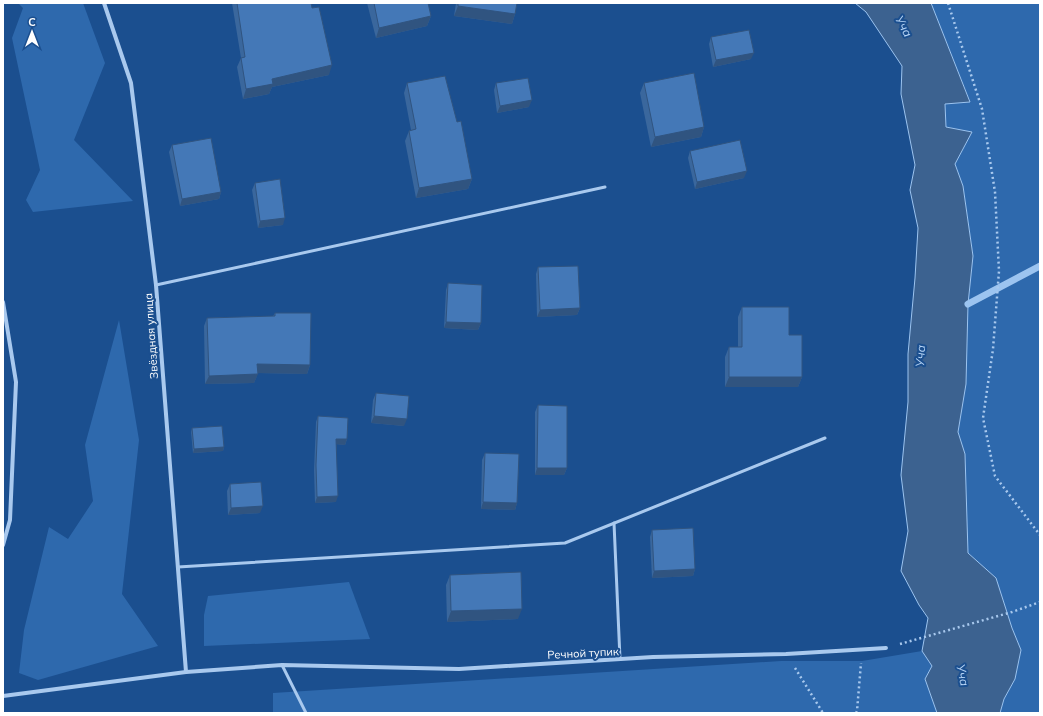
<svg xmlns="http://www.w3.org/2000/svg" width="1043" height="716" viewBox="0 0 1043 716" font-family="Mulish,sans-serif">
	<rect width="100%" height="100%" fill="#1b4f8f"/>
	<!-- green -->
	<g fill="#2e69ad">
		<path d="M 18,3 L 83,3 L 105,63 L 74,140 L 133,201 L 33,212 L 26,200 L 40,170 L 12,38 L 23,8 Z"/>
		<path d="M 931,3 L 1040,3 L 1040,713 L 1000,713 L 1004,699 L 1015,679 L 1021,650 L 1012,628 L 996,578 L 968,553 L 965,454 L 958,432 L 966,384 L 968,304 L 973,256 L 963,186 L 955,164 L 972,132 L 946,127 L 945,104 L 970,101 Z"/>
		<path d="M 119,320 L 139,440 L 122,594 L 158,646 L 38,680 L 19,673 L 24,630 L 49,527 L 68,539 L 93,501 L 85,445 Z"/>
		<path d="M 349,582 L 370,639 L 204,646 L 204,615 L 208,596 Z"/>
		<path d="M 922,651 L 932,666 L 925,679 L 937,713 L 273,713 L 273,693 L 781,661 L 862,661 Z"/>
	</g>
	<!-- water -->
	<path fill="#3c6290" stroke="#9cc4f0" d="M 855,3 L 931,3 L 970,102 L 945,104 L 946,127 L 972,132 L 955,164 L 963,186 L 973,256 L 968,304 L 966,384 L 958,432 L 965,454 L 968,553 L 996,578 L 1012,628 L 1021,650 L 1015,679 L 1004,699 L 1000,713 L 937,713 L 925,679 L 932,666 L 922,651 L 928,618 L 919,605 L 901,571 L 908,531 L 901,475 L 908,402 L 908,354 L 915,278 L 918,228 L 910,190 L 915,165 L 901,94 L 902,66 L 866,12 Z"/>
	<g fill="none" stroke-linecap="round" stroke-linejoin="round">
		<!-- stream -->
		<path stroke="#9cc4f0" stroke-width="7" d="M 968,304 L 1040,266"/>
		<!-- path -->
		<g stroke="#a9c9ee" stroke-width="2.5" stroke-dasharray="2 3" stroke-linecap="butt">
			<path d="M 948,3 L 982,109 L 995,192 L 999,271 L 993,349 L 983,418 L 995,476 L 1040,535"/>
			<path d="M 900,644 L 1012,612 L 1040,602"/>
			<path d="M 795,668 L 823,713"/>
			<path d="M 856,713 L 857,711 L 861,663"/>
		</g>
		<!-- service -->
		<g stroke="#a9c9ee" stroke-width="3">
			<path d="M 156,285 L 605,187"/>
			<path d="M 614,523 L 620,659"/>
			<path d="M 178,567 L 565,543 L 825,438"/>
			<path d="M 282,665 L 306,713"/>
		</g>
		<!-- minor -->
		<g stroke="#a9c9ee" stroke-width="4">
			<path d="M 104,3 L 131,83 L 156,285 L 186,672"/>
			<path d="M 3,302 L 16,382 L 10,520 L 3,545"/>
			<path d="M 3,696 L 186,672 L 282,665 L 459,669 L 653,657 L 786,654 L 886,648"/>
		</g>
	</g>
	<!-- wall -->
	<g fill="#3a679d">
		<path d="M 232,3 L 311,3 L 329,75 L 272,87 L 269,94 L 243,99 L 237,67 L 241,58 Z"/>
		<path d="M 367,3 L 428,3 L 431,16 L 427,26 L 376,38 Z"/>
		<path d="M 456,3 L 517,3 L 515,14 L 512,24 L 454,16 Z"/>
		<path d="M 711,37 L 751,59 L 713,67 L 709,44 Z"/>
		<path d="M 407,83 L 457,122 L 472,179 L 468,189 L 416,198 L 405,141 L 409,131 L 411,130 L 404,93 Z"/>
		<path d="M 496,83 L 529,107 L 497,113 L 494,90 Z"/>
		<path d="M 644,83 L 704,127 L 701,137 L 651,147 L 640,93 Z"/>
		<path d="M 172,145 L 221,192 L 219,199 L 180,206 L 169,152 Z"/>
		<path d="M 690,151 L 744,178 L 695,189 L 688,158 Z"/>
		<path d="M 255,183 L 283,225 L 258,228 L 252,190 Z"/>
		<path d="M 538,267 L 580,308 L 577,315 L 537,317 L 536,274 Z"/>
		<path d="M 448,283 L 481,323 L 478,330 L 444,328 L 446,290 Z"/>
		<path d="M 742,307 L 789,335 L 802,377 L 798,387 L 725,387 L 725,357 L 729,347 L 738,347 L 738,317 Z"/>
		<path d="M 275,313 L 310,365 L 307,374 L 258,373 L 254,383 L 205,384 L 204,326 L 207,318 L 273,316 Z"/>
		<path d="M 376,393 L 404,426 L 371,423 L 373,400 Z"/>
		<path d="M 538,405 L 567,468 L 564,475 L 535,475 L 535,412 Z"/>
		<path d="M 318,416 L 347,439 L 345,445 L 336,444 L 336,502 L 315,503 L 314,470 L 316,422 Z"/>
		<path d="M 192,428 L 224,447 L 223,451 L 193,453 L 191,432 Z"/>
		<path d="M 485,453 L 517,503 L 515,510 L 481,509 L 482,460 Z"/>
		<path d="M 230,484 L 260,513 L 228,515 L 227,491 Z"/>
		<path d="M 652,530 L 695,569 L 693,576 L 652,578 L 650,537 Z"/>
		<path d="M 450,575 L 518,619 L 447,622 L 446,585 Z"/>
	</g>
	<!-- shaded-wall -->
	<g fill="#305480">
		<path d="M 458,6 L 515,14 L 512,24 L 454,16 Z"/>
		<path d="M 431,16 L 427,26 L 376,38 L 379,28 Z"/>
		<path d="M 754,53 L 751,59 L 713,67 L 716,60 Z"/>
		<path d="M 332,65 L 329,75 L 272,87 L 269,94 L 243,99 L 246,89 L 272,79 Z"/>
		<path d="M 532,100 L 529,107 L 497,113 L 500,106 Z"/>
		<path d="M 704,127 L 701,137 L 651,147 L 655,137 Z"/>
		<path d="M 747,171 L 744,178 L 695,189 L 697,182 Z"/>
		<path d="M 472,179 L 468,189 L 416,198 L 419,188 Z"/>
		<path d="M 221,192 L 219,199 L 180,206 L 182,199 Z"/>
		<path d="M 285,218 L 283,225 L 258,228 L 260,221 Z"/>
		<path d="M 580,308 L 577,315 L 537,317 L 540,310 Z"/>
		<path d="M 446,322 L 481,323 L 478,330 L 444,328 Z"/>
		<path d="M 257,364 L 310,365 L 307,374 L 254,373 Z"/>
		<path d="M 258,374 L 254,383 L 205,384 L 209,376 Z"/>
		<path d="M 729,377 L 802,377 L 798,387 L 725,387 Z"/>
		<path d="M 374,416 L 407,419 L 404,426 L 371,423 Z"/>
		<path d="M 336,439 L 347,439 L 345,445 L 334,444 Z"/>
		<path d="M 224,447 L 223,451 L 193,453 L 194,449 Z"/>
		<path d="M 537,468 L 567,468 L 564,475 L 535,475 Z"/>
		<path d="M 338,496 L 336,502 L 315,503 L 317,497 Z"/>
		<path d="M 483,502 L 517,503 L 515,510 L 481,509 Z"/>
		<path d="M 263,506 L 260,513 L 228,515 L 231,508 Z"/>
		<path d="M 695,569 L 693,576 L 652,578 L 654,571 Z"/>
		<path d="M 522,609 L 518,619 L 447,622 L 451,611 Z"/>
	</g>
	<!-- building -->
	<g fill="#4478b7" stroke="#305480">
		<path d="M 237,3 L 311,3 L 312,8 L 319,7 L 332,65 L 272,79 L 273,84 L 246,89 L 241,58 L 245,57 Z"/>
		<path d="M 374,3 L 428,3 L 431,16 L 379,28 Z"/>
		<path d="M 458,3 L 517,3 L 515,14 L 458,6 Z"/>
		<path d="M 749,30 L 754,53 L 716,60 L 711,37 Z"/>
		<path d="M 694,73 L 704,127 L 655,137 L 644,83 Z"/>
		<path d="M 445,76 L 457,122 L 461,121 L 472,179 L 419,188 L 409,131 L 416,129 L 407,83 Z"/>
		<path d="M 528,78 L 532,100 L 500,106 L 496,83 Z"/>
		<path d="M 211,138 L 221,192 L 182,199 L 172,145 Z"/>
		<path d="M 740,140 L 747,171 L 697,182 L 690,151 Z"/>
		<path d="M 280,179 L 285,218 L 260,221 L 255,183 Z"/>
		<path d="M 578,266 L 580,308 L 540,310 L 538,267 Z"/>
		<path d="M 448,283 L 482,285 L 481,323 L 446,322 Z"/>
		<path d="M 742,307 L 789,307 L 789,335 L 802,335 L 802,377 L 729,377 L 729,347 L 742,347 Z"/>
		<path d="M 275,313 L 311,313 L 310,365 L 257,364 L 258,374 L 209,376 L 207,318 L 275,316 Z"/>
		<path d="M 376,393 L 409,396 L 407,419 L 374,416 Z"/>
		<path d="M 538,405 L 567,406 L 567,468 L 537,468 Z"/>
		<path d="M 318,416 L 348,418 L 347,439 L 336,439 L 338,496 L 317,497 L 316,465 Z"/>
		<path d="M 222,426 L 224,447 L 194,449 L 192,428 Z"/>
		<path d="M 485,453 L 519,454 L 517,503 L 483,502 Z"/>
		<path d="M 261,482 L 263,506 L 231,508 L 230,484 Z"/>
		<path d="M 693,528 L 695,569 L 654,571 L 652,530 Z"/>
		<path d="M 521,572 L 522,609 L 451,611 L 450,575 Z"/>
	</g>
	<g text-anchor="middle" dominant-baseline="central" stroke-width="4" stroke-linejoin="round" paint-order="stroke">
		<!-- street labels -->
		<g font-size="11" fill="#fff" stroke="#1b4f8f">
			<text transform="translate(151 336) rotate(-94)">Звёздная улица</text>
			<text transform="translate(583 653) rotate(-3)">Речной тупик</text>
		</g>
		<!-- water labels -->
		<g font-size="12" font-style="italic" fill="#b5d3f5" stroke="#1b4f8f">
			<text transform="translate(904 26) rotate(62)">Уча</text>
			<text transform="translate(920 356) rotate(-87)">Уча</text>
			<text transform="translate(963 675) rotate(78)">Уча</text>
		</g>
	</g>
	<!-- border -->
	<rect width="1043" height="716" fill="none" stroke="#ffffff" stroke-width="8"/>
	<!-- north arrow -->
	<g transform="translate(32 32)" stroke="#1b4f8f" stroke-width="3" paint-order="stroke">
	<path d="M0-3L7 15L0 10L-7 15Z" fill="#ffffff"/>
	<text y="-6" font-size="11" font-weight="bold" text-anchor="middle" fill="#ffffff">С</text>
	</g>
</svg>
